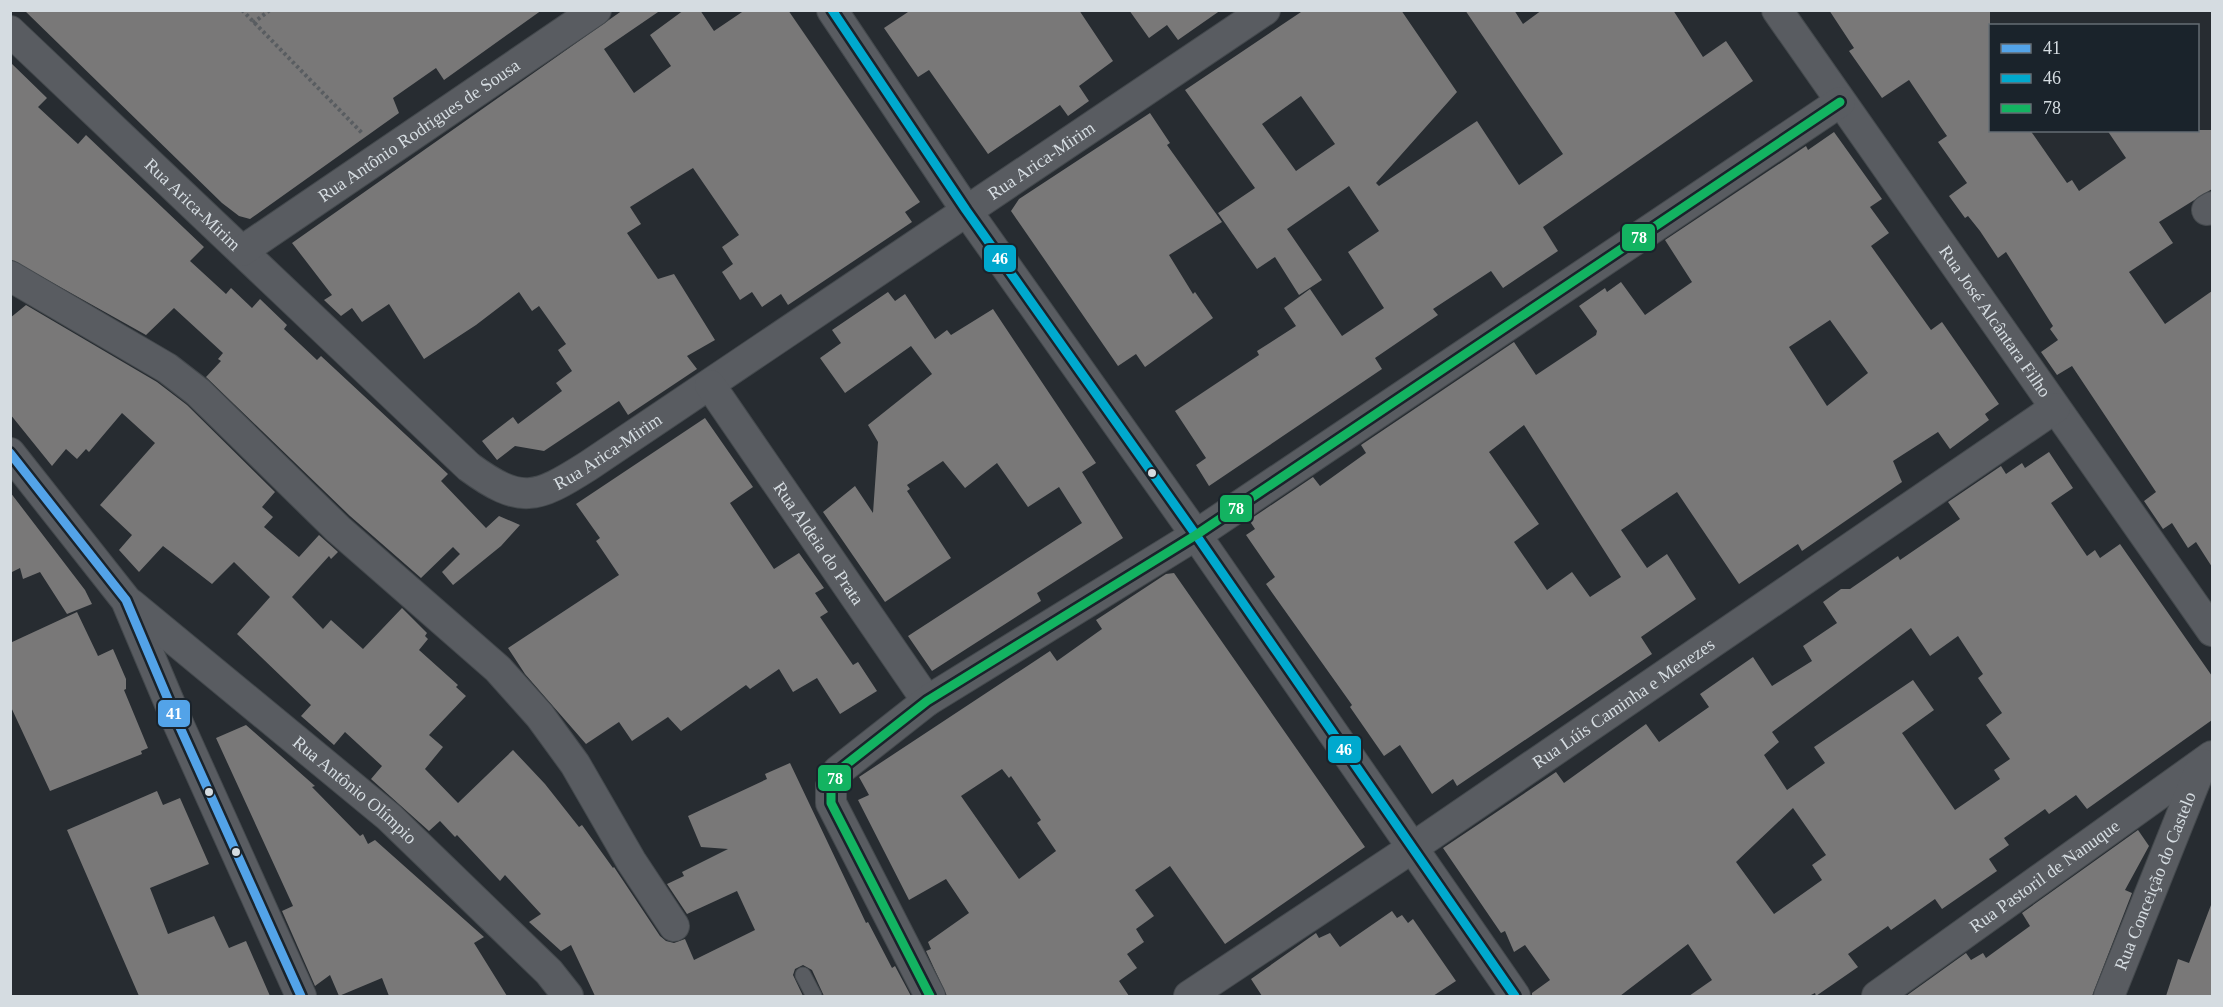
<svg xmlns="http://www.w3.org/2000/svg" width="2223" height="1007" viewBox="0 0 2223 1007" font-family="'Times New Roman',serif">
	<rect width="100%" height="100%" fill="#272c31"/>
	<!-- building -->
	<g fill="#797878" fill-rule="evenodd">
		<path d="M 24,10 L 542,10 L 444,80 L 436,68 L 393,98 L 399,113 L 250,219 L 239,216 L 222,203 Z"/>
		<path d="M 623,10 L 661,10 L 604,49 L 634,93 L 671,66 L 650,35 L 684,10 L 700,10 L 714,31 L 745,10 L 788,10 L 920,202 L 905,212 L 912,222 L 788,305 L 781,294 L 762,307 L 752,292 L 740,300 L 722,272 L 733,264 L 722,247 L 739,235 L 693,168 L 670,182 L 630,207 L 641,224 L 627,233 L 658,279 L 674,274 L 715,340 L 687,356 L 697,369 L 628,415 L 619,401 L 544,451 L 515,446 L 497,460 L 482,441 L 513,417 L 518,424 L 562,391 L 556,383 L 572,371 L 558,350 L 566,344 L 539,306 L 532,311 L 519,292 L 476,325 L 424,359 L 389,304 L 362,322 L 352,308 L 341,316 L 324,300 L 332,295 L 292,243 Z"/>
		<path d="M 911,10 L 1079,10 L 1113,61 L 1079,86 L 1089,101 L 1068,116 L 1060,105 L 988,154 L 929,70 L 918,77 L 884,28 Z"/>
		<path d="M 1129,10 L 1221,10 L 1178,40 L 1167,25 L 1149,38 Z"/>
		<path d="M 1304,10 L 1401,10 L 1457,92 L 1376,183 L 1379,186 L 1477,121 L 1519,185 L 1563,154 L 1465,10 L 1514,10 L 1523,24 L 1542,10 L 1673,10 L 1703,57 L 1726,41 L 1753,81 L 1543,227 L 1558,251 L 1503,288 L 1491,271 L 1433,309 L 1438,315 L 1375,358 L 1382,369 L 1209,486 L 1196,465 L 1206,458 L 1175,411 L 1259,355 L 1257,351 L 1296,326 L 1284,308 L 1310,289 L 1342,336 L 1384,308 L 1348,252 L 1379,231 L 1349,186 L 1287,229 L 1322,280 L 1299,295 L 1275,257 L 1257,269 L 1218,213 L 1255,188 L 1185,90 ZM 1301,96 L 1335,144 L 1296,171 L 1262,124 Z"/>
		<path d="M 1829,10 L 1990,10 L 1990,130 L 2030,130 L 2067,183 L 2072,180 L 2079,191 L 2126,158 L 2107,130 L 2212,130 L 2212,189 L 2159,222 L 2173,243 L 2129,272 L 2165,324 L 2212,291 L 2212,567 L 2196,542 L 2188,548 L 2172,523 L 2163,529 L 2144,501 L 2156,492 L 2072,366 L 2057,375 L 2041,352 L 2058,340 L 2050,329 L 2053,326 L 2006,252 L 1998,258 L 1980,231 L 1968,216 L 1965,218 L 1949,196 L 1967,183 L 1938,142 L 1947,136 L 1938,123 L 1909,80 L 1882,98 L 1849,51 L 1854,48 Z"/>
		<path d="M 10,62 L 47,98 L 38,107 L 78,144 L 86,135 L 204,247 L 190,261 L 226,294 L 231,288 L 252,308 L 260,299 L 287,325 L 284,329 L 317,360 L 321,356 L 448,474 L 441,481 L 486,528 L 499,516 L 520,525 L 501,546 L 453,585 L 442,572 L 460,554 L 453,547 L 421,578 L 350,516 L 206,377 L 221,361 L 218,359 L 223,353 L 174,308 L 146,335 L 10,259 Z"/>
		<path d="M 1150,113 L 1170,143 L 1167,145 L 1222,222 L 1169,255 L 1193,294 L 1195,292 L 1213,318 L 1145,367 L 1136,354 L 1118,366 L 1011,211 L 1019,199 Z"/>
		<path d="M 1834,132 L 1882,199 L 1870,207 L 1889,233 L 1871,246 L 1931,330 L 1942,322 L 1999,404 L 1985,414 L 1989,420 L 1950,449 L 1938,432 L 1893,461 L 1902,482 L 1802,551 L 1798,544 L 1739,584 L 1677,492 L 1621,530 L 1647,568 L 1667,554 L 1696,599 L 1641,637 L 1652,654 L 1457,786 L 1453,779 L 1432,794 L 1400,745 L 1384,756 L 1350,707 L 1352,705 L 1266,584 L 1275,577 L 1246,535 L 1255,529 L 1249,520 L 1313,477 L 1320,486 L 1366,453 L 1361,445 L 1514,342 L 1536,375 L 1596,335 L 1597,331 L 1579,306 L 1605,288 L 1607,292 L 1621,282 L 1645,315 L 1692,282 L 1665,240 L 1806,146 L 1808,150 ZM 1830,320 L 1868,373 L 1827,406 L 1789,347 ZM 1524,425 L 1621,577 L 1590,597 L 1572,572 L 1547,590 L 1514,542 L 1539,524 L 1489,452 Z"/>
		<path d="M 888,292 L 895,301 L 905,294 L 935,339 L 947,330 L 951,335 L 993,309 L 1096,463 L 1082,472 L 1123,538 L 1037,593 L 1041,601 L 932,671 L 908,636 L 1082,523 L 1059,487 L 1028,507 L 997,463 L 965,488 L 943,461 L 907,485 L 910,489 L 907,491 L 951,558 L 885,602 L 823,512 L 855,486 L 873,513 L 878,442 L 868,425 L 932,374 L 911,346 L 845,393 L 820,358 L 841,343 L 832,330 Z"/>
		<path d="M 26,305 L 157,382 L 187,405 L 275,492 L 262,507 L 273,517 L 264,527 L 299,557 L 319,535 L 338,552 L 331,559 L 329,556 L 292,597 L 323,629 L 331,620 L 363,649 L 402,608 L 427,633 L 425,636 L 428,639 L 419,650 L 458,685 L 456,687 L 466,696 L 429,735 L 443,747 L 425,769 L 458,803 L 513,750 L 545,784 L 579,827 L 582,825 L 613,868 L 614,867 L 660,936 L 666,941 L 674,943 L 685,939 L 694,960 L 755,930 L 737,891 L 687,914 L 667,884 L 684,876 L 682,872 L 728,849 L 701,847 L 688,816 L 767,779 L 765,774 L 790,763 L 866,923 L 868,922 L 892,968 L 895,966 L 911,996 L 824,996 L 812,970 L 803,965 L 795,969 L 793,975 L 803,996 L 595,996 L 571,945 L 561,951 L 529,922 L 541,914 L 505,875 L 500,881 L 457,835 L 455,837 L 440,821 L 429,831 L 371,779 L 382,766 L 345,732 L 334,745 L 301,716 L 311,705 L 237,634 L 270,597 L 234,562 L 212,584 L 163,546 L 139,572 L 119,550 L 132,535 L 100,505 L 155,443 L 122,413 L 89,452 L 86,449 L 77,459 L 66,449 L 52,466 L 10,414 L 10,318 Z"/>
		<path d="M 705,418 L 753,487 L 730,503 L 774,569 L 799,553 L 824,588 L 815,593 L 828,612 L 820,617 L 853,665 L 858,662 L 877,691 L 840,714 L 817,678 L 793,692 L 779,669 L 750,689 L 746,685 L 681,731 L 668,717 L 632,741 L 619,722 L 586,744 L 525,674 L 508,648 L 619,575 L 596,541 L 600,538 L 576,504 Z"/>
		<path d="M 2049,452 L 2073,488 L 2051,503 L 2087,556 L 2095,550 L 2100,558 L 2120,544 L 2212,676 L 2212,720 L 2087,809 L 2076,795 L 2049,814 L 2045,809 L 2004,838 L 2009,845 L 1989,859 L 1997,871 L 1942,909 L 1935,899 L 1891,930 L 1888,926 L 1848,954 L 1858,967 L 1816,996 L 1815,993 L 1809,996 L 1689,996 L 1712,980 L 1688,944 L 1620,996 L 1532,996 L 1532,993 L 1550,980 L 1525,945 L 1514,952 L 1505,931 L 1501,933 L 1443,848 L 1556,772 L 1564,783 L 1646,724 L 1659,742 L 1709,707 L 1700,694 L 1753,657 L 1772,686 L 1812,661 L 1803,646 L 1837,623 L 1823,602 L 1841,589 L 1850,589 L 1898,556 L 1900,560 L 1960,519 L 1948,502 L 2001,466 L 2006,474 L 2022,463 L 2025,468 ZM 1911,628 L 1930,656 L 1958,636 L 1983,674 L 1978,678 L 2002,713 L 1986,725 L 2010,759 L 1994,770 L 2000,779 L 1955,810 L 1902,733 L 1934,710 L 1913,680 L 1814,747 L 1825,763 L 1787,790 L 1764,755 L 1779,742 L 1772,732 ZM 1793,808 L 1826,855 L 1812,865 L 1822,880 L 1774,914 L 1736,862 Z"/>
		<path d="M 10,492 L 85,590 L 92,604 L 67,614 L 40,572 L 23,579 L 20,568 L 10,573 Z"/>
		<path d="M 1174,573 L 1365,847 L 1225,944 L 1170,866 L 1135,890 L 1154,916 L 1136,929 L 1144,942 L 1127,954 L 1137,968 L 1119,981 L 1129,996 L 947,996 L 926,951 L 931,949 L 928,942 L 969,913 L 946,879 L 909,900 L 858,800 L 869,795 L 859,777 L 1050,651 L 1057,661 L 1102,629 L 1096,620 L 1166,574 ZM 1002,769 L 1009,778 L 1011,776 L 1041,820 L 1037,823 L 1056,851 L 1019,879 L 961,796 Z"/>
		<path d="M 77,612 L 98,656 L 113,649 L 126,679 L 126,689 L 124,690 L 148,748 L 141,751 L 142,754 L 50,791 L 10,705 L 10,643 Z"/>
		<path d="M 246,725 L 315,786 L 312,787 L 360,836 L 363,834 L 368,844 L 375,840 L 484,937 L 474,943 L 507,996 L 389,996 L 382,978 L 339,996 L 330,975 L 315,986 L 282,911 L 293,906 L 216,738 Z"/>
		<path d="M 157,791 L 163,805 L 180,798 L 209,864 L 150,888 L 168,934 L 214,916 L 229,948 L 246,941 L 270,996 L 139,996 L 67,830 Z"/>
		<path d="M 2138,830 L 2149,846 L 2125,890 L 2132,893 L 2092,996 L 1906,996 L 1966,953 L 1971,960 L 1983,953 L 1986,958 L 2030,926 L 2022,913 Z"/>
		<path d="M 2211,905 L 2212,996 L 2166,996 L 2178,959 L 2189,963 Z"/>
		<path d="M 1392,911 L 1397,918 L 1402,915 L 1408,923 L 1413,919 L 1456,981 L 1433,996 L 1262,996 L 1251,979 L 1316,933 L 1319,938 L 1330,933 L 1340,947 Z"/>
	</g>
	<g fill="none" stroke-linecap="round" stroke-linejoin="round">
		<defs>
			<path id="lane" d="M 803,975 L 814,996"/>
			<g id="street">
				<path d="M 832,10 L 966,210 L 1196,535 L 1515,996"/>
				<path id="s1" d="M 1777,10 L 2212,631"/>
				<path id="s2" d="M 10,31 L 469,467 C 521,505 536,499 588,466 L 1265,10"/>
				<path d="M 2207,210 L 2212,207"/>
				<path id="s3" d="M 242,251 L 596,10"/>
				<path d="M 10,276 L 167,368 L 198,392 L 338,529 L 498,669 L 540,716 L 575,764 L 631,861 L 674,926"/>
				<path id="s4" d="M 710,385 L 927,701"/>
				<path d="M 10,453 L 126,600 L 178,723 L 301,996"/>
				<path id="s5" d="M 131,604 L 389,817 L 549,972 L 568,996"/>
				<path d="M 930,996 L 831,803 L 831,786 L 838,771 L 927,701 L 1196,535 L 1840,102"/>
				<path id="s6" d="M 1189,996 L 1412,848 L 2055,408"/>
				<path id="s7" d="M 1877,996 L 2212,756"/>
				<path id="s8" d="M 2109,996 L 2202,764"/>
			</g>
		</defs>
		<!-- lane casing -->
		<use href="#lane" stroke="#44494d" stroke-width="17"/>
		<!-- street casing -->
		<use href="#street" stroke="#44494d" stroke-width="32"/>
		<!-- path -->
		<g stroke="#595d61" stroke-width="4" stroke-dasharray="3 3" stroke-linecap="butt">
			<path d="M 242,10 L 363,134"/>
			<path d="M 253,23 L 270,10"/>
		</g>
		<!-- lane -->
		<use href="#lane" stroke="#595c61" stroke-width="15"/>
		<!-- street -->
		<use href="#street" stroke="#595c61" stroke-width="30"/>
		<defs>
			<path id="bus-1" d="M 10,453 L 126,600 L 178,723 L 301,996"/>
			<path id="bus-2" d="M 832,10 L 966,210 L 1196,535 L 1515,996"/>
			<path id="bus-3" d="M 930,996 L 831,803 L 831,786 L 838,771 L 927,701 L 1196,535 L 1840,102"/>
		</defs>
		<!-- bus-1 casing -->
		<use href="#bus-1" stroke="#1a232b" stroke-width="14"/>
		<!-- bus-2 casing -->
		<use href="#bus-2" stroke="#1a232b" stroke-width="14"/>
		<!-- bus-3 casing -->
		<use href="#bus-3" stroke="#1a232b" stroke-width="14"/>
		<!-- bus-1 -->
		<use href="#bus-1" stroke="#53a3e8" stroke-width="9"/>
		<!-- bus-2 -->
		<use href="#bus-2" stroke="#00a9ce" stroke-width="9"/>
		<!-- bus-3 -->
		<use href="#bus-3" stroke="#13b361" stroke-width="9"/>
	</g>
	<!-- markers -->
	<g fill="#d5dce1" stroke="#1a232b" stroke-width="2">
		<circle cx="1152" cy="473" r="5"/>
		<circle cx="209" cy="792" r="5"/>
		<circle cx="236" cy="852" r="5"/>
	</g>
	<g text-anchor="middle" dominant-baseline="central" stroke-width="6" stroke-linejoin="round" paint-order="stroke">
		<!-- street labels -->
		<g font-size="18" fill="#d5dce1" stroke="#1a232b">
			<text stroke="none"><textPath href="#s3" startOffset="214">Rua Antônio Rodrigues de Sousa</textPath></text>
			<text stroke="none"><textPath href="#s2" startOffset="1312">Rua Arica-Mirim</textPath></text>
			<text stroke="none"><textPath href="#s2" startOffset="252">Rua Arica-Mirim</textPath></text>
			<text stroke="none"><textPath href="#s1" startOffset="380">Rua José Alcântara Filho</textPath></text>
			<text stroke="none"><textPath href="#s2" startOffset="790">Rua Arica-Mirim</textPath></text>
			<text stroke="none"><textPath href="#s4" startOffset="192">Rua Aldeia do Prata</textPath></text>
			<text stroke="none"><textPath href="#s6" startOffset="524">Rua Lúis Caminha e Menezes</textPath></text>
			<text stroke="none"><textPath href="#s5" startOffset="291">Rua Antônio Olímpio</textPath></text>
			<text stroke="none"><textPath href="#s7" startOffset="206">Rua Pastoril de Nanuque</textPath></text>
			<text stroke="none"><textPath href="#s8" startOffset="124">Rua Conceição do Castelo</textPath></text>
		</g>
	</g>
	<g stroke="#1a232b" stroke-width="2">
		<rect x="1621" y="223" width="35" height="29" rx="6" fill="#13b361"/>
		<rect x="983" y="244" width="34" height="29" rx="6" fill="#00a9ce"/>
		<rect x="1219" y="494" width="34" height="29" rx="6" fill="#13b361"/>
		<rect x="157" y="699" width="34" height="29" rx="6" fill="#53a3e8"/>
		<rect x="1327" y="735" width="35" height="29" rx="6" fill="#00a9ce"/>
		<rect x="817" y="764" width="35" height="28" rx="6" fill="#13b361"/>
	</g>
	<g font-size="16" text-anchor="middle" font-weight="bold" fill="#fff">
		<text x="1639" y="243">78</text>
		<text x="1000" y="264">46</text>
		<text x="1236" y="514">78</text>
		<text x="174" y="719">41</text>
		<text x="1344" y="755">46</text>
		<text x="835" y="784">78</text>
	</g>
	<!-- border -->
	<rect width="2223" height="1007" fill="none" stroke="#d5dce1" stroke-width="24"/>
	<!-- legend -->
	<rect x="1989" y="24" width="210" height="108" fill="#1a232b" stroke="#656d74" stroke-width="1.5"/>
	<rect x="2001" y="44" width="30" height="9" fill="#53a3e8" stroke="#656d74" stroke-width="1.5"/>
	<text x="2043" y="54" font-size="18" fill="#d5dce1">41</text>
	<rect x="2001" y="74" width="30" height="9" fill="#00a9ce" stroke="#656d74" stroke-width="1.5"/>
	<text x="2043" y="84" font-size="18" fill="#d5dce1">46</text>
	<rect x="2001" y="104" width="30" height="9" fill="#13b361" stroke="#656d74" stroke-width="1.5"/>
	<text x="2043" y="114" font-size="18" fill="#d5dce1">78</text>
</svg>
